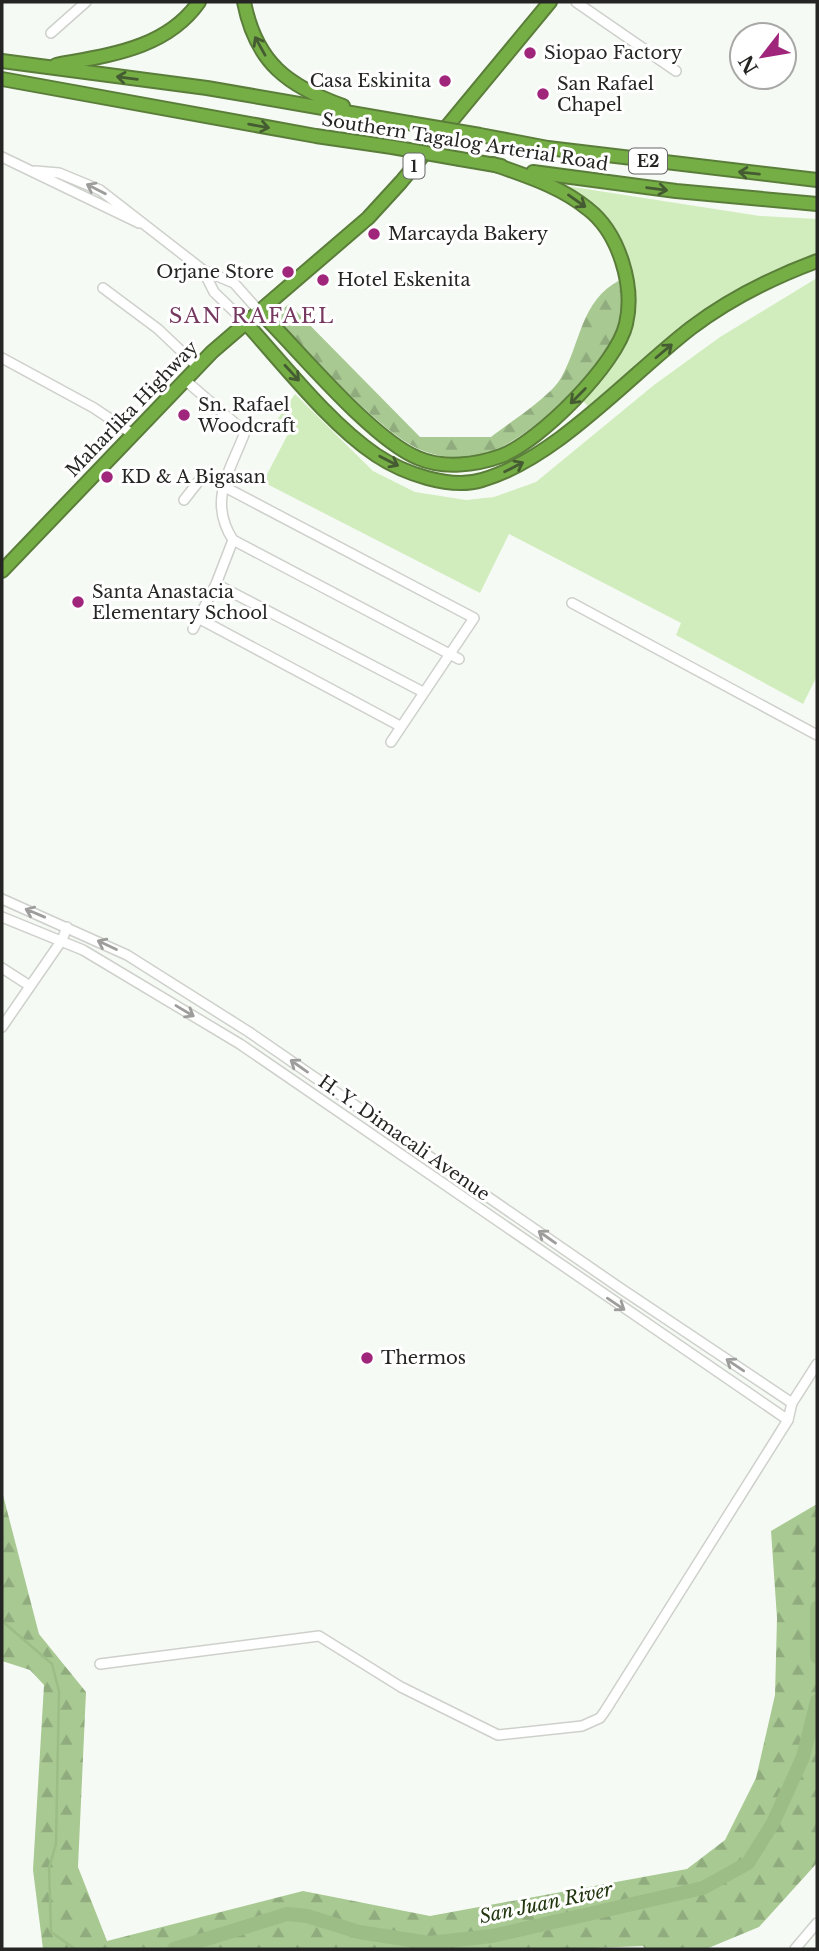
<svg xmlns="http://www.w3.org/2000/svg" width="819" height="1951" viewBox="0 0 819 1951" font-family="'Libre Baskerville',serif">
	<defs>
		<pattern id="forest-firs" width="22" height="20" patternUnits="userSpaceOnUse" patternTransform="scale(1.75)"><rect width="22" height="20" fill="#a8c992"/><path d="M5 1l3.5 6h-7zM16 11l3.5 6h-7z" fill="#90ac7e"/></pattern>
	</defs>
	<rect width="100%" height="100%" fill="#f6faf4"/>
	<!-- green -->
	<g fill="#d1edbe">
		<path d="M 560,185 L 760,216 L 817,219 L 817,256 L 657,350 L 588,406 L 582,400 L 630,314 L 617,239 Z"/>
		<path d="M 817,278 L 817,676 L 803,704 L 676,635 L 681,623 L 509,534 L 480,593 L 263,482 L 288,434 L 275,423 L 295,394 L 373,471 L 415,492 L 466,500 L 494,497 L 536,482 L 654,385 L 720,337 Z"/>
	</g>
	<!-- forest -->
	<g fill="url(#forest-firs)">
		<path d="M 620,280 C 622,296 624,311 620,327 C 610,368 532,435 493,451 C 472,460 443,459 421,450 C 382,434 319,362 287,330 L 281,321 L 282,310 L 289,304 L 420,437 L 491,437 C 510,422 549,398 561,378 C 581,343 580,301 620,280 Z"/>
		<path d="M 2,1491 L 39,1634 L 86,1692 L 78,1867 L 107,1941 L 303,1891 L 430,1916 L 687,1869 L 725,1840 L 756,1778 L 775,1695 L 777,1618 L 771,1531 L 817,1504 L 817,1863 L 759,1927 L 706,1949 L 645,1949 L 643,1946 L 568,1949 L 43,1949 L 33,1870 L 44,1685 L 30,1670 L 2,1661 Z"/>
	</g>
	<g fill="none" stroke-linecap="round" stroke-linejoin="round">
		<!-- stream -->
		<path stroke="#9dbd87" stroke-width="2.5" d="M 2,1621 L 52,1664 L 59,1691 L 56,1844 L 49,1868 L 51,1932 L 75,1949"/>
		<!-- river -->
		<g stroke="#9dbd87" stroke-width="14">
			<path d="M 817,1608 L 817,1657"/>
			<path d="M 174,1949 L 287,1914 L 307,1916 L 359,1932 L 429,1943 L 492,1936 L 703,1888 L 748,1863 L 773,1823 L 803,1757 L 817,1701"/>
		</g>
		<defs>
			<g id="minor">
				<path d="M 576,2 L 676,71"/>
				<path d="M 51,33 L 86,2"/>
				<path d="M 2,157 L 139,223"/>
				<path d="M 35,171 L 59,173 L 100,190 L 203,270 L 234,283 L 259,311"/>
				<path d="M 203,270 L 214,292 L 246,323"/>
				<path d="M 103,288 L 158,329 L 198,367"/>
				<path d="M 2,358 L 94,408 L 131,433"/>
				<path d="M 185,380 L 245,432 C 231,470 207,500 233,540 L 459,659"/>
				<path d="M 184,500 L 202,477 L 208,475 L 221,485 L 474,618 L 391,742"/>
				<path d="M 216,584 L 423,692"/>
				<path d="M 572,603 L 817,735"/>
				<path d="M 198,618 L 400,726"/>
				<path d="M 193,629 L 216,584 L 233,540"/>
				<path d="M 2,899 L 127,955 L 249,1032 L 620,1288 L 792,1403"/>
				<path d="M 2,917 L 83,950 L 240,1044 L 788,1420"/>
				<path d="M 2,968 L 30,986"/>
				<path d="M 2,1027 L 62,940 L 67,927"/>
				<path d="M 100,1664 L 319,1636 L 401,1687 L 498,1735 L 582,1726 L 600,1718 L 605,1711 L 788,1420 L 792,1403 L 817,1364"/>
				<path d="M 795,1949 L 817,1923"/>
			</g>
			<g id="highway">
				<path d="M 244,2 C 256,63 288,86 343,106"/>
				<path d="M 2,61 L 207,88 L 409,123"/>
				<path d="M 56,65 C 109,55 166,49 199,2"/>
				<path d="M 2,79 L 316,136 L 392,147"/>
				<path d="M 480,135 L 548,148 L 817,180"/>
				<path d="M 460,159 L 501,166"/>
				<path d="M 533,172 L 676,191 L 817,204"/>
				<path d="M 259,311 C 298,349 371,439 418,458 C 443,469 476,465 501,456 C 539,442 617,364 626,324 C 635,286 619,233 588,209 C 560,186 526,176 493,164"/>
				<path d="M 246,323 C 285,366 329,423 376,455 C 403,473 450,490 482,480 C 556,459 630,375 691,328 C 728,300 774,277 817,261"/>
				<path d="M 2,571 L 212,352 L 368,218 L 401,182 L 550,2"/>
			</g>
		</defs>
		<!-- minor casing -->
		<use href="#minor" stroke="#ced1cb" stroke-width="12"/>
		<!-- highway casing -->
		<use href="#highway" stroke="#5a7e3a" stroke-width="16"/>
		<!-- minor -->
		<use href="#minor" stroke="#fff" stroke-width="9"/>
		<!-- highway -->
		<use href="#highway" stroke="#76ae46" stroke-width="12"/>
		<defs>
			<g id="highway-bridge">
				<path d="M 409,123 L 480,135"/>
				<path d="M 392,147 L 460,159"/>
			</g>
		</defs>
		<!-- highway-bridge casing -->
		<use href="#highway-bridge" stroke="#5a7e3a" stroke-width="16" stroke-linecap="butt"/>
		<!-- highway-bridge -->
		<use href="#highway-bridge" stroke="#76ae46" stroke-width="12"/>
	</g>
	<!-- one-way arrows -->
	<defs><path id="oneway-shaft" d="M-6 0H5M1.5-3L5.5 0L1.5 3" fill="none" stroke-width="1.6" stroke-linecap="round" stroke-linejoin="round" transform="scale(1.75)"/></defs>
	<g stroke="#455c32">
		<use href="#oneway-shaft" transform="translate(260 46) rotate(-119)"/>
		<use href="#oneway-shaft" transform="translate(127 78) rotate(-173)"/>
		<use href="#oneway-shaft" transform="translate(259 126) rotate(10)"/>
		<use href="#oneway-shaft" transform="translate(749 173) rotate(-174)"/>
		<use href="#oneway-shaft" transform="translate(657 189) rotate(7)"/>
		<use href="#oneway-shaft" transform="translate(577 201) rotate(35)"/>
		<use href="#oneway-shaft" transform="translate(664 351) rotate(-40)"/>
		<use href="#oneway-shaft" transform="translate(292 373) rotate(47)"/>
		<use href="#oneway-shaft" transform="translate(578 396) rotate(135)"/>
		<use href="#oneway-shaft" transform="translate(389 461) rotate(27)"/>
		<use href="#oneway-shaft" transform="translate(514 467) rotate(-27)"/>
	</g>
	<g stroke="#9d9d9c">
		<use href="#oneway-shaft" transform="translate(96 189) rotate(-153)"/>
		<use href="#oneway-shaft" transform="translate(35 913) rotate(-157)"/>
		<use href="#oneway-shaft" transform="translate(107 945) rotate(-155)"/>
		<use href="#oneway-shaft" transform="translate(185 1011) rotate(31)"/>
		<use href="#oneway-shaft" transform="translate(299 1066) rotate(-145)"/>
		<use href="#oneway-shaft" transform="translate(547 1237) rotate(-145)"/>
		<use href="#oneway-shaft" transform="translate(616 1304) rotate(34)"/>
		<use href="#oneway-shaft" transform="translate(735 1365) rotate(-146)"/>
	</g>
	<!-- markers -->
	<g fill="#a0267c" stroke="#fff" stroke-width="2.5">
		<circle cx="530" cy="53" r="7"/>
		<circle cx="445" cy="81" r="7"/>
		<circle cx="543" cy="94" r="7"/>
		<circle cx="374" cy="234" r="7"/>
		<circle cx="288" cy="272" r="7"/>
		<circle cx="323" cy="280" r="7"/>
		<circle cx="184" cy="415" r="7"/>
		<circle cx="107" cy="477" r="7"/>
		<circle cx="78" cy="602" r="7"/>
		<circle cx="367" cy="1358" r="7"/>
	</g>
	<g text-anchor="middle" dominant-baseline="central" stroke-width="6" stroke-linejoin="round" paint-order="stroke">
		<!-- shield labels -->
		<g fill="#fff" stroke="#666766" stroke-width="2">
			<rect x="629" y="148.5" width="38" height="25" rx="5"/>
			<rect x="403.5" y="153.5" width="21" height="25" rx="5"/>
		</g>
		<g font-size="16" font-weight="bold" fill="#252624">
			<text x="648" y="161">E2</text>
			<text x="414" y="166">1</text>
		</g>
		<!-- poi labels -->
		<g font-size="18" fill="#252624" stroke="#fff" text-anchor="start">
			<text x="544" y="53">Siopao Factory</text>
			<text x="431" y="81" text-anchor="end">Casa Eskinita</text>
			<text x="557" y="84">San Rafael<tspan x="557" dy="21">Chapel</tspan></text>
			<text x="388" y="234">Marcayda Bakery</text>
			<text x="274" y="272" text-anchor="end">Orjane Store</text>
			<text x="337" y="280">Hotel Eskenita</text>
			<text x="198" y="405">Sn. Rafael<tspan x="198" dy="21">Woodcraft</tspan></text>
			<text x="121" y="477">KD &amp; A Bigasan</text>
			<text x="92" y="592">Santa Anastacia<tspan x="92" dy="21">Elementary School</tspan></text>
			<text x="381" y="1358">Thermos</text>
		</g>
		<!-- street labels -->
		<g font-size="18" fill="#252624" stroke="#fff">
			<text transform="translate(465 142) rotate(9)">Southern Tagalog Arterial Road</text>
			<text transform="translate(132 409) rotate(-46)">Maharlika Highway</text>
			<text transform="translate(404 1138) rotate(35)">H. Y. Dimacali Avenue</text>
		</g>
		<!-- water labels -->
		<g font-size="19" font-style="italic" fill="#21360f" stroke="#fff">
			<text transform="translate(546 1903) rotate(-12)">San Juan River</text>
		</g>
		<!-- quarter labels -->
		<g font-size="21" letter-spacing="2" fill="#763960" stroke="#fff">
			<text x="252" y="316">SAN RAFAEL</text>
		</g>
	</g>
	<!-- border -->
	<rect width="819" height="1951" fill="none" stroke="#252624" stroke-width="7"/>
	<!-- north arrow -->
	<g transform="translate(763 56) rotate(239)"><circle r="33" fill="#ffffff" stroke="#a8a8a7" stroke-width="2"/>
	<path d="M0-5L12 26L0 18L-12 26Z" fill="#a0267c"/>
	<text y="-10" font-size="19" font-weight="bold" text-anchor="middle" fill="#252624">N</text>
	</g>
</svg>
